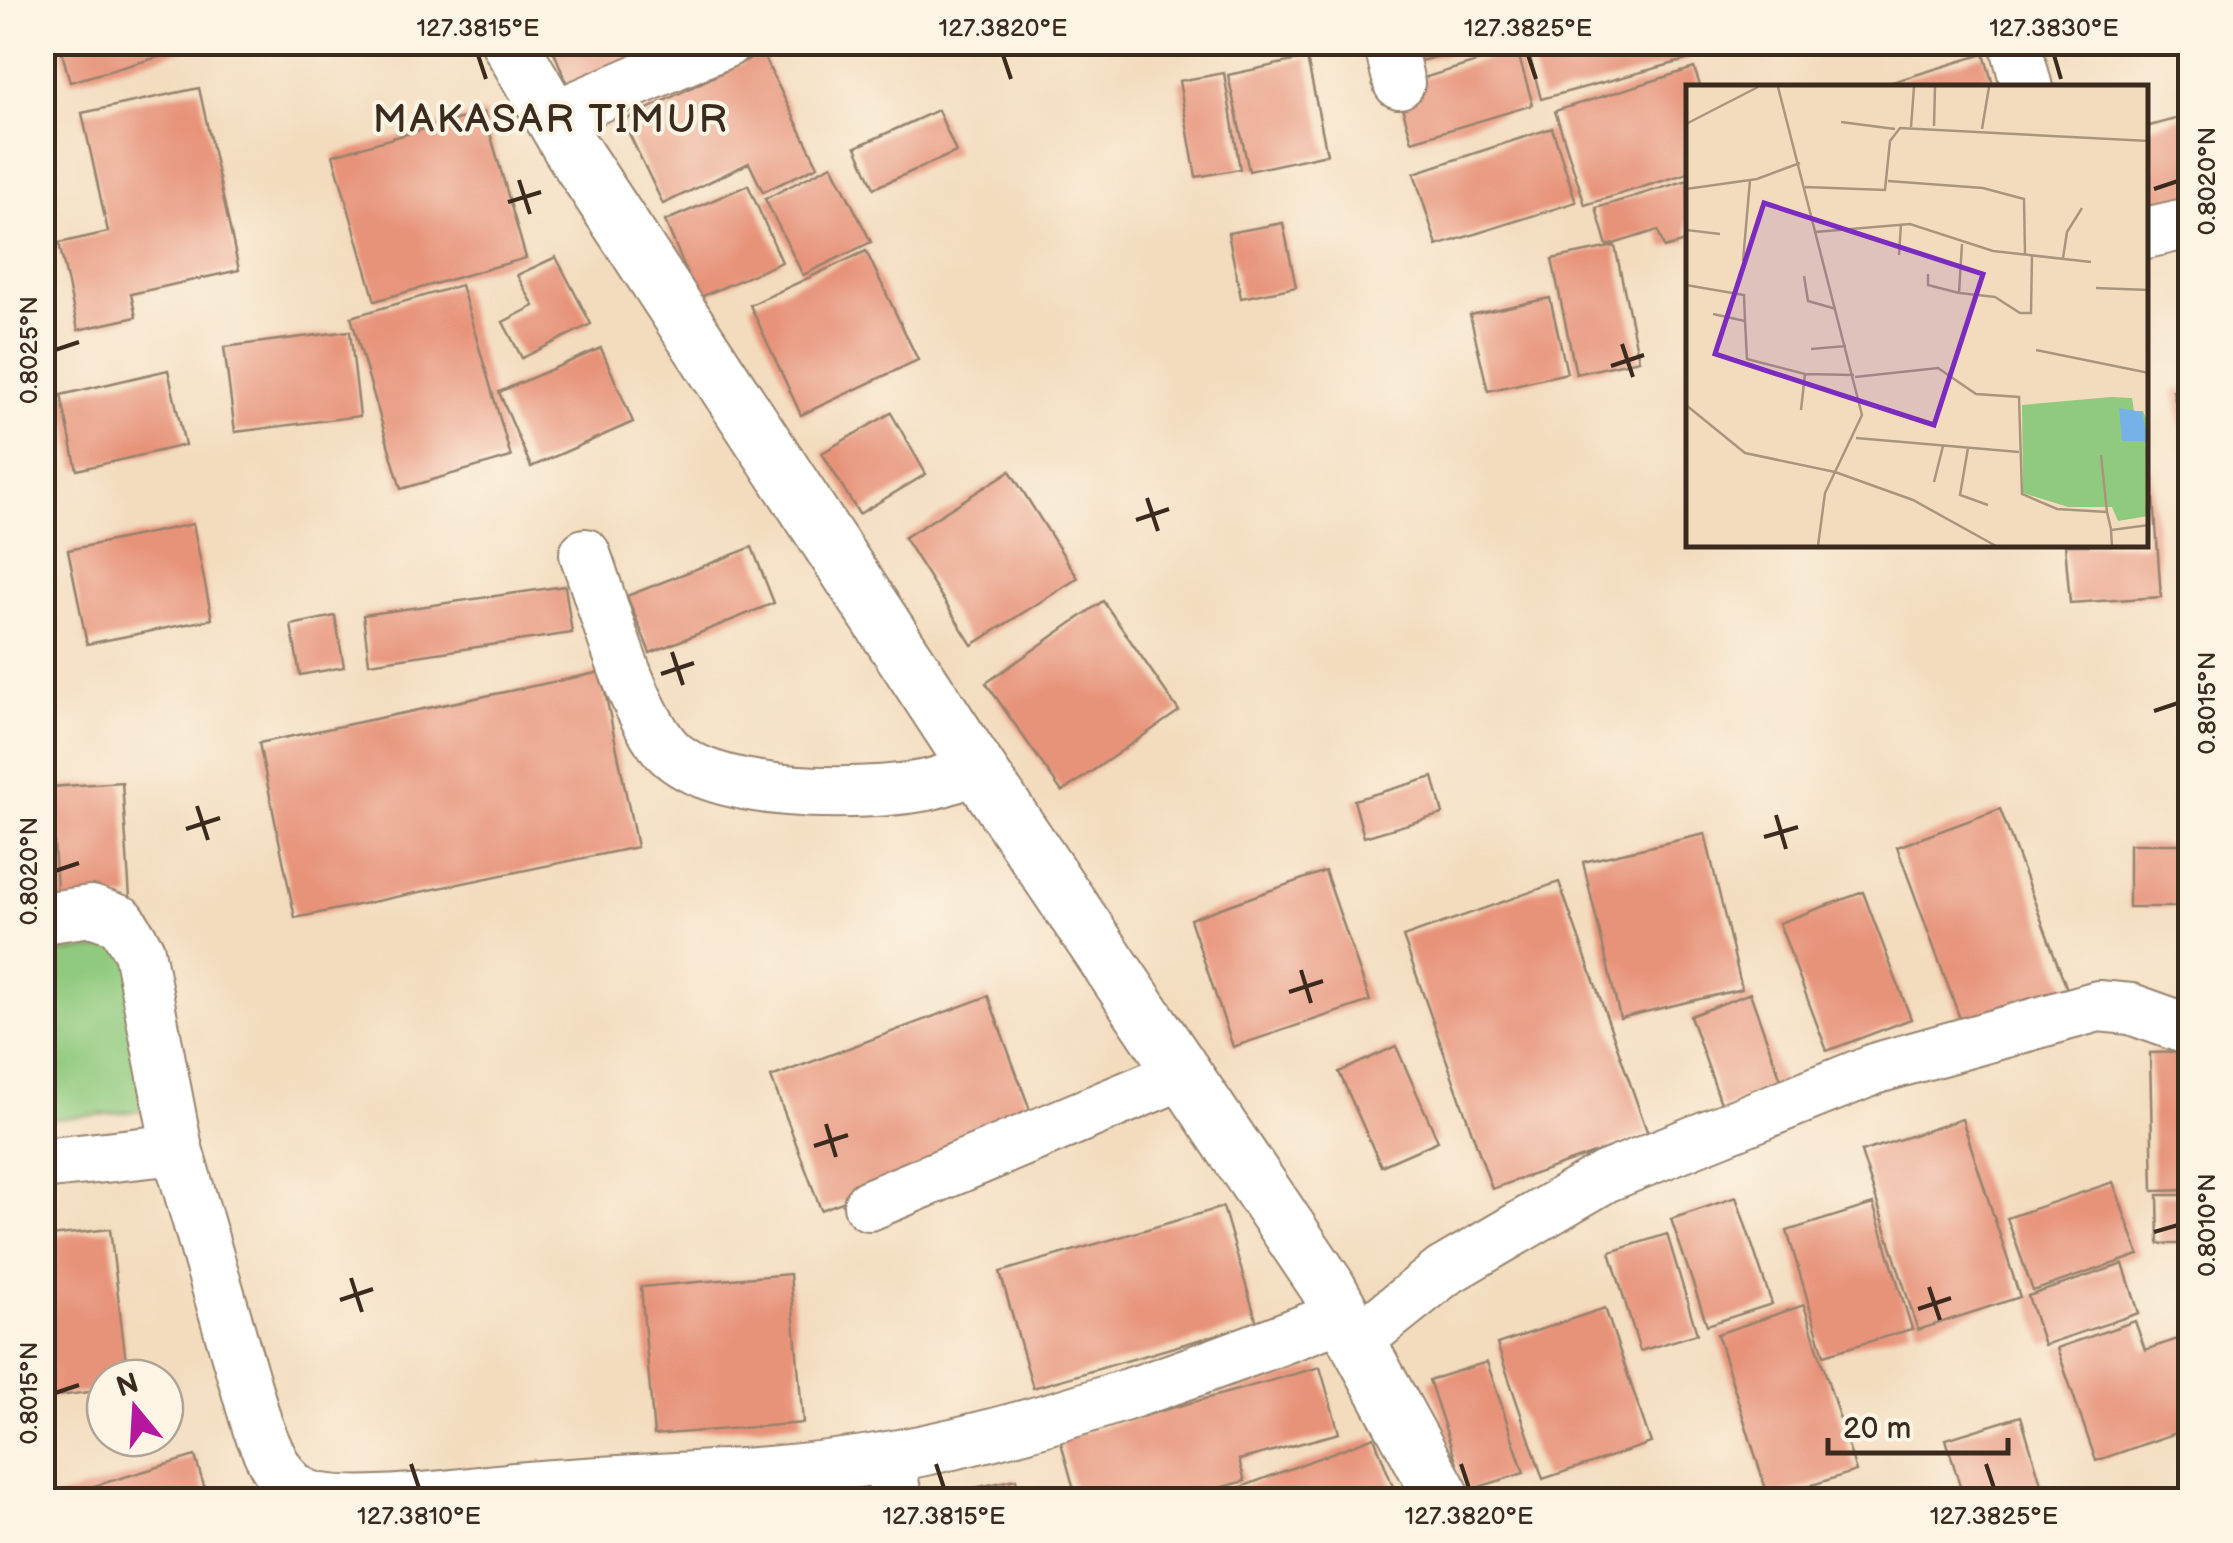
<svg xmlns="http://www.w3.org/2000/svg" width="2233" height="1543" viewBox="0 0 2233 1543" font-family="'Balsamiq Sans',sans-serif">
	<rect width="100%" height="100%" fill="#fcf5e5"/>
	<filter id="ink" filterUnits="userSpaceOnUse"><feTurbulence type="fractalNoise" baseFrequency=".01" numOctaves="2"/><feDisplacementMap in="SourceGraphic" scale="20" xChannelSelector="R" yChannelSelector="G"/><feConvolveMatrix kernelMatrix="1 2 1 2 8 2 1 2 1" color-interpolation-filters="sRGB"/></filter>
	<filter id="wash" filterUnits="userSpaceOnUse"><feTurbulence type="fractalNoise" baseFrequency=".0048" numOctaves="4" result="noise"/><feDisplacementMap in="SourceGraphic" scale="40" xChannelSelector="R" yChannelSelector="G"/><feGaussianBlur stdDeviation="2.25" result="paint"/><feColorMatrix in="noise" values="0 0 0 0 0 0 0 0 0 0 0 0 0 0 0 0 0 1.4 0 .05"/><feComposite in="paint" operator="in"/></filter>
	<g filter="url(#wash)">
		<rect width="100%" height="100%" fill="#f3dcbe"/>
		<!-- green -->
		<path fill="#90ca7e" stroke="#667a4e" stroke-width="2.5" d="M 133,945 L 148,1110 L 43,1120 L 43,954 Z"/>
		<g id="blocks">
			<!-- building -->
			<g fill="#e79379">
				<path d="M 59,42 L 205,42 L 205,44 L 70,82 Z"/>
				<path d="M 550,42 L 713,42 L 573,99 Z"/>
				<path d="M 1402,42 L 1487,42 L 1487,44 L 1408,64 Z"/>
				<path d="M 1526,42 L 1686,42 L 1690,59 L 1541,99 Z"/>
				<path d="M 1517,50 L 1533,105 L 1412,141 L 1396,86 Z"/>
				<path d="M 762,53 L 818,166 L 763,192 L 749,163 L 663,204 L 623,121 Z"/>
				<path d="M 1984,54 L 1994,88 L 1876,88 L 1876,87 Z"/>
				<path d="M 1307,58 L 1327,154 L 1249,171 L 1228,75 Z"/>
				<path d="M 1694,68 L 1701,88 L 1688,88 L 1688,173 L 1585,205 L 1555,111 Z"/>
				<path d="M 1224,73 L 1240,169 L 1196,177 L 1179,81 Z"/>
				<path d="M 199,88 L 239,270 L 131,294 L 136,317 L 78,330 L 59,243 L 108,232 L 82,113 Z"/>
				<path d="M 938,110 L 956,152 L 874,188 L 856,147 Z"/>
				<path d="M 484,112 L 526,258 L 375,301 L 333,155 Z"/>
				<path d="M 2190,115 L 2190,204 L 2146,216 L 2146,127 Z"/>
				<path d="M 1552,128 L 1576,202 L 1437,246 L 1414,173 Z"/>
				<path d="M 832,165 L 871,242 L 803,275 L 765,199 Z"/>
				<path d="M 1688,180 L 1688,241 L 1664,248 L 1658,230 L 1607,246 L 1596,208 Z"/>
				<path d="M 748,185 L 782,262 L 698,298 L 665,221 Z"/>
				<path d="M 1283,223 L 1296,287 L 1241,298 L 1228,233 Z"/>
				<path d="M 1615,246 L 1639,360 L 1576,374 L 1552,259 Z"/>
				<path d="M 866,251 L 918,360 L 801,415 L 750,305 Z"/>
				<path d="M 556,257 L 591,324 L 522,358 L 503,322 L 534,306 L 517,275 Z"/>
				<path d="M 461,285 L 511,457 L 401,489 L 351,317 Z"/>
				<path d="M 1550,298 L 1567,373 L 1488,391 L 1470,315 Z"/>
				<path d="M 350,331 L 360,416 L 235,432 L 224,347 Z"/>
				<path d="M 601,348 L 633,422 L 531,467 L 499,392 Z"/>
				<path d="M 168,370 L 185,445 L 77,470 L 61,395 Z"/>
				<path d="M 2190,387 L 2190,467 L 2189,468 L 2173,391 Z"/>
				<path d="M 891,413 L 926,474 L 859,514 L 822,453 Z"/>
				<path d="M 2152,468 L 2161,597 L 2070,603 L 2065,545 L 2146,545 L 2146,469 Z"/>
				<path d="M 1010,471 L 1078,578 L 972,645 L 904,538 Z"/>
				<path d="M 193,524 L 212,619 L 87,644 L 68,550 Z"/>
				<path d="M 752,547 L 774,603 L 650,653 L 627,596 Z"/>
				<path d="M 565,586 L 572,633 L 369,663 L 363,615 Z"/>
				<path d="M 1103,601 L 1179,711 L 1062,792 L 986,683 Z"/>
				<path d="M 335,616 L 344,667 L 300,675 L 291,625 Z"/>
				<path d="M 601,672 L 637,847 L 295,918 L 259,743 Z"/>
				<path d="M 1433,777 L 1443,814 L 1364,837 L 1354,800 Z"/>
				<path d="M 122,782 L 130,898 L 58,903 L 50,787 Z"/>
				<path d="M 2000,809 L 2070,997 L 1966,1035 L 1897,847 Z"/>
				<path d="M 1705,834 L 1742,989 L 1620,1018 L 1583,862 Z"/>
				<rect x="2129" y="844" width="61" height="63"/>
				<path d="M 1325,871 L 1370,1001 L 1233,1047 L 1190,919 Z"/>
				<path d="M 1559,882 L 1648,1134 L 1492,1189 L 1403,937 Z"/>
				<path d="M 1863,892 L 1911,1019 L 1827,1051 L 1779,923 Z"/>
				<path d="M 1750,993 L 1784,1088 L 1723,1109 L 1690,1016 Z"/>
				<path d="M 988,996 L 1037,1129 L 821,1210 L 771,1077 Z"/>
				<path d="M 1396,1046 L 1438,1141 L 1381,1166 L 1339,1072 Z"/>
				<path d="M 2190,1052 L 2190,1190 L 2153,1191 L 2150,1053 Z"/>
				<path d="M 1962,1119 L 2020,1297 L 1918,1330 L 1861,1152 Z"/>
				<path d="M 2113,1182 L 2139,1255 L 2033,1291 L 2007,1218 Z"/>
				<path d="M 2158,1195 L 2190,1195 L 2190,1244 L 2159,1244 Z"/>
				<path d="M 1736,1197 L 1772,1304 L 1707,1325 L 1671,1219 Z"/>
				<path d="M 1873,1204 L 1912,1329 L 1824,1355 L 1787,1231 Z"/>
				<path d="M 1223,1207 L 1257,1323 L 1033,1388 L 1000,1272 Z"/>
				<path d="M 110,1229 L 128,1378 L 105,1378 L 105,1390 L 42,1398 L 42,1237 Z"/>
				<path d="M 1667,1234 L 1697,1334 L 1640,1351 L 1610,1252 Z"/>
				<path d="M 2123,1264 L 2139,1313 L 2044,1345 L 2028,1296 Z"/>
				<path d="M 790,1274 L 803,1423 L 654,1435 L 641,1287 Z"/>
				<path d="M 1804,1305 L 1856,1471 L 1769,1499 L 1717,1334 Z"/>
				<path d="M 1605,1308 L 1651,1443 L 1543,1479 L 1497,1344 Z"/>
				<path d="M 2135,1321 L 2145,1350 L 2190,1335 L 2190,1428 L 2096,1461 L 2057,1348 Z"/>
				<path d="M 1487,1362 L 1524,1473 L 1466,1491 L 1429,1380 Z"/>
				<path d="M 1320,1367 L 1339,1433 L 1239,1460 L 1245,1481 L 1174,1500 L 1077,1500 L 1060,1439 Z"/>
				<path d="M 2021,1416 L 2042,1487 L 1996,1500 L 1964,1500 L 1946,1439 Z"/>
				<path d="M 1374,1437 L 1398,1500 L 1207,1500 Z"/>
				<path d="M 195,1456 L 208,1500 L 47,1500 Z"/>
				<path d="M 1016,1479 L 1020,1500 L 924,1500 L 923,1499 Z"/>
				<path d="M 2190,1489 L 2190,1500 L 2169,1500 L 2168,1495 Z"/>
			</g>
		</g>
	</g>
	<g filter="url(#ink)">
		<use href="#blocks" fill-opacity="0" stroke="#97836e" stroke-width="2.5"/>
		<g fill="none" stroke-linecap="round" stroke-linejoin="round">
			<defs>
				<g id="minor">
					<path d="M 1389,42 L 1399,83"/>
					<path d="M 2015,42 L 2027,88"/>
					<path d="M 552,117 L 726,42"/>
					<path d="M 2146,233 L 2190,223"/>
					<path d="M 585,554 C 605,609 628,700 663,745 C 705,800 864,797 927,785 C 944,781 961,775 978,769"/>
					<path d="M 42,918 L 91,911 L 121,921 L 139,951 L 177,1149"/>
					<path d="M 42,1164 L 177,1149 L 257,1425 C 267,1450 280,1487 309,1496 C 358,1511 472,1491 527,1487 C 648,1477 769,1478 889,1457 C 1045,1429 1197,1372 1344,1315"/>
					<path d="M 869,1205 L 1185,1073"/>
					<path d="M 1358,1340 L 1443,1272 L 1605,1177 L 1877,1068 L 2098,1006 L 2131,1009 L 2190,1030"/>
					<path d="M 888,1457 L 897,1500"/>
				</g>
				<path id="tertiary" d="M 509,42 L 570,147 L 978,769 L 1327,1286 L 1444,1500"/>
			</defs>
			<!-- minor casing -->
			<use href="#minor" stroke="#97836e" stroke-width="54"/>
			<!-- tertiary casing -->
			<use href="#tertiary" stroke="#97836e" stroke-width="59"/>
			<!-- minor -->
			<use href="#minor" stroke="#fff" stroke-width="50"/>
			<!-- tertiary -->
			<use href="#tertiary" stroke="#fff" stroke-width="55"/>
		</g>
	</g>
	<!-- ticks -->
	<path fill="none" stroke="#3b2a1e" stroke-width="4" d="M 478,55 L 486,79M 1003,55 L 1011,79M 1528,55 L 1536,79M 2054,55 L 2061,79M 519,180 L 530,214M 2154,189 L 2178,181M 508,202 L 541,192M 1622,344 L 1633,377M 55,350 L 79,342M 1611,366 L 1644,355M 1147,498 L 1158,531M 1136,520 L 1169,509M 672,652 L 683,685M 661,674 L 694,663M 2154,711 L 2178,703M 197,806 L 208,840M 1776,815 L 1786,849M 186,829 L 220,818M 1764,837 L 1798,827M 55,871 L 79,863M 1301,970 L 1311,1003M 1289,992 L 1323,981M 826,1124 L 836,1157M 814,1146 L 848,1135M 2154,1232 L 2178,1225M 351,1278 L 362,1312M 1929,1287 L 1940,1320M 340,1300 L 373,1289M 1918,1309 L 1951,1298M 55,1393 L 79,1385M 411,1464 L 419,1488M 936,1464 L 944,1488M 1461,1464 L 1469,1488M 1986,1464 L 1994,1488"/>
	<g text-anchor="middle" dominant-baseline="central" stroke-width="8" stroke-linejoin="round" paint-order="stroke">
		<!-- quarter labels -->
		<g font-size="40" letter-spacing="2.5" fill="#3b2a1e" stroke="#fcf5e5">
			<text x="551" y="120">MAKASAR TIMUR</text>
		</g>
	</g>
	<!-- overview -->
	<g transform="translate(1686 85)">
		<rect width="462" height="462" fill="#f3dcbe"/>
		<path d="M 425,312 L 446,313 L 448,326 L 457,326 L 462,338 L 462,431 L 432,436 L 426,422 L 382,422 L 337,408 L 336,320 Z" fill="#90ca7e"/>
		<path d="M 433,323 L 456,327 L 462,356 L 436,356 Z" fill="#76b1e7"/>
		<path fill="none" stroke="#a9957e" stroke-width="2.5" d="M 92,2 L 176,330 L 139,408 L 132,461M 155,37 L 209,44M 0,39 L 72,2M 248,41 L 249,2M 225,42 L 228,2M 296,44 L 303,2M 202,96 L 297,103 L 338,114 L 339,169M 119,102 L 199,105 L 204,56 L 214,43 L 463,56M 0,104 L 71,94 L 114,78M 0,105 L 0,145 L 34,149M 129,147 L 224,139 L 307,166 L 405,177M 276,159 L 273,208 L 309,212 L 334,228 L 345,228 L 346,170M 213,170 L 215,139M 377,173 L 381,147 L 396,123M 57,176 L 64,95M 242,189 L 242,200 L 273,208M 118,191 L 122,216 L 150,224M 0,200 L 58,210 L 59,236M 410,203 L 463,205M 27,229 L 59,236 L 61,274 L 119,289 L 168,290M 125,264 L 160,261M 350,265 L 463,288M 169,292 L 252,283 L 290,309 L 333,312 L 336,409 L 371,424 L 421,427 L 425,444M 0,320 L 59,368 L 149,387 L 227,415 L 310,461M 115,325 L 119,289M 170,353 L 333,367M 282,363 L 274,410 L 302,420M 415,370 L 421,427M 248,397 L 257,361M 426,461 L 425,445 L 463,440"/>
		<path fill="#7b2cbf" fill-opacity="0.15" stroke="#7b2cbf" stroke-width="5" d="M 78,118 L 297,189 L 248,340 L 29,269 Z"/>
		<rect width="462" height="462" fill="none" stroke="#3b2a1e" stroke-width="5"/>
	</g>
	<!-- margin -->
	<rect width="2233" height="1543" fill="none" stroke="#fcf5e5" stroke-width="110"/>
	<!-- north arrow -->
	<g transform="translate(135 1408) rotate(342)"><circle r="48" fill="#fcf5e5" stroke="#afa495" stroke-width="2.5"/>
	<path d="M0-8L18 38L0 25L-18 38Z" fill="#b5179e"/>
	<text y="-15" font-size="28" font-weight="bold" text-anchor="middle" fill="#3b2a1e">N</text>
	</g>
	<!-- scale -->
	<path d="M1828 1438v15h180v-15" fill="none" stroke="#3b2a1e" stroke-width="5"/>
	<text x="1843" y="1438" font-size="30" fill="#3b2a1e" stroke="#fcf5e5" stroke-width="8" paint-order="stroke">20 m</text>
	<rect x="55" y="55" width="2123" height="1433" fill="none" stroke="#3b2a1e" stroke-width="4"/>
	<g font-size="25" text-anchor="middle" fill="#3b2a1e">
		<text x="478" y="36">127.3815°E</text>
		<text x="1003" y="36">127.3820°E</text>
		<text x="1528" y="36">127.3825°E</text>
		<text x="2054" y="36">127.3830°E</text>
		<text transform="translate(2206 181) rotate(-90)" y="9">0.8020°N</text>
		<text transform="translate(28 350) rotate(-90)" y="9">0.8025°N</text>
		<text transform="translate(2206 703) rotate(-90)" y="9">0.8015°N</text>
		<text transform="translate(28 871) rotate(-90)" y="9">0.8020°N</text>
		<text transform="translate(2206 1225) rotate(-90)" y="9">0.8010°N</text>
		<text transform="translate(28 1393) rotate(-90)" y="9">0.8015°N</text>
		<text x="419" y="1524">127.3810°E</text>
		<text x="944" y="1524">127.3815°E</text>
		<text x="1469" y="1524">127.3820°E</text>
		<text x="1994" y="1524">127.3825°E</text>
	</g>
</svg>
